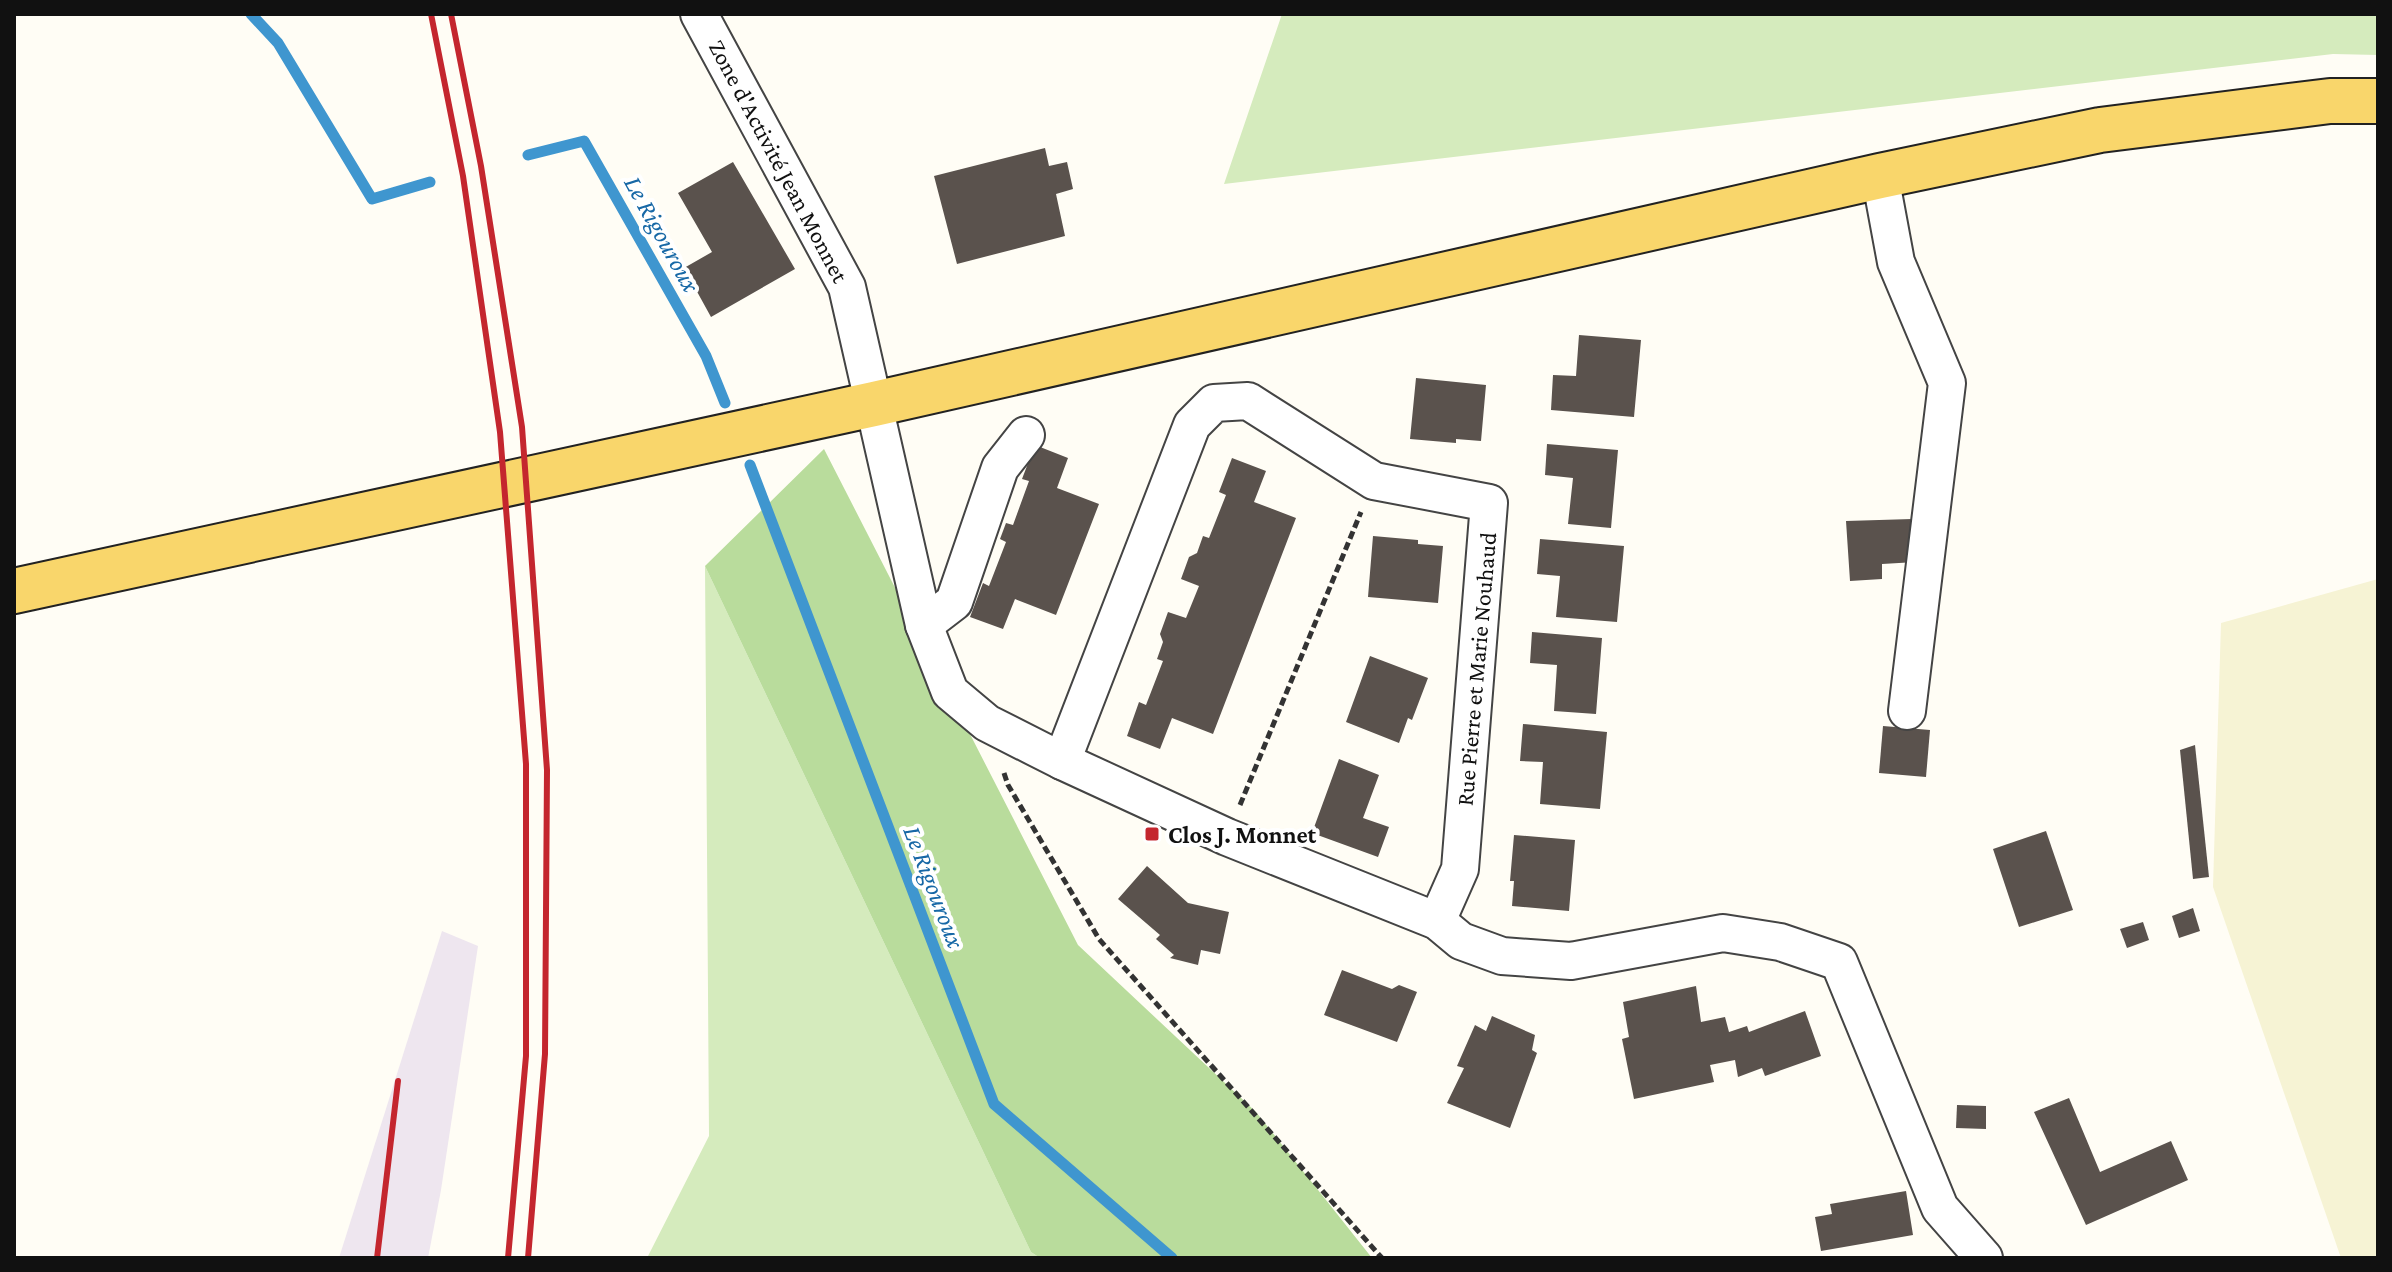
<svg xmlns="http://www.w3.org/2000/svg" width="2392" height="1272" viewBox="0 0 2392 1272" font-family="'Crimson Pro',serif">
	<rect width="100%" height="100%" fill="#fffdf5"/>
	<!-- industrial -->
	<path fill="#eee6ef" d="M 442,931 L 478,946 L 441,1190 L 428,1258 L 339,1258 Z"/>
	<!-- farmland -->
	<path fill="#f6f3d4" d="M 2378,579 L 2378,1258 L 2341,1258 L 2213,887 L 2221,623 Z"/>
	<!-- green -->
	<g fill="#d5ebbd">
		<path d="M 1282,14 L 2378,14 L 2378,55 L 2333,54 L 1224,184 Z"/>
		<path d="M 705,566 L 1031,1252 L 1040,1258 L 647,1258 L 709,1136 Z"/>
	</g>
	<!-- forest -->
	<path fill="#b9dc9c" d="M 824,449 L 1078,945 L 1256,1112 L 1372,1258 L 1040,1258 L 1031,1252 L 705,566 Z"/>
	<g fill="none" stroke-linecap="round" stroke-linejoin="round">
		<!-- stream -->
		<g stroke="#3f96cf" stroke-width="11">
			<path d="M 251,14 L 278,43 L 372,199 L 430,182"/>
			<path d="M 528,155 L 584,141 L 706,356 L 725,403"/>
			<path d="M 750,465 L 994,1104 L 1172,1258"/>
		</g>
	</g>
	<!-- building -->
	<g fill="#5a524d">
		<path d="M 1045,148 L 1049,166 L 1067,162 L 1073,189 L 1056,194 L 1065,236 L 957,264 L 934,176 Z"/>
		<path d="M 733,162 L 795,269 L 711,317 L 684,268 L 712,252 L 678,193 Z"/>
		<path d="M 1579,335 L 1641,340 L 1634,417 L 1551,410 L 1553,375 L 1576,376 Z"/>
		<path d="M 1416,378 L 1486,385 L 1481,441 L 1456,439 L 1456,443 L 1410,439 Z"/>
		<path d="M 1547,444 L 1618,450 L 1611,528 L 1568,524 L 1573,478 L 1545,475 Z"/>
		<path d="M 1035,445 L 1068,458 L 1057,488 L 1099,504 L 1056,615 L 1015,599 L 1003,629 L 970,617 L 983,583 L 989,586 L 1006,542 L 1000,539 L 1006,523 L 1013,525 L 1029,481 L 1022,479 Z"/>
		<path d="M 1232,458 L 1266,471 L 1254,502 L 1296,518 L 1213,734 L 1172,718 L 1160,749 L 1127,736 L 1139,702 L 1146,705 L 1163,661 L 1157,659 L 1163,642 L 1160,634 L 1168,612 L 1186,618 L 1199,586 L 1181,579 L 1189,557 L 1197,553 L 1203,536 L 1209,538 L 1226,495 L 1219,492 Z"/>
		<path d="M 1912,519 L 1916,562 L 1882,564 L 1882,579 L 1850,581 L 1846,521 Z"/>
		<path d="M 1373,536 L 1418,540 L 1418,544 L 1443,546 L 1438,603 L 1368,597 Z"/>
		<path d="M 1540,539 L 1624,546 L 1617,622 L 1556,617 L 1560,576 L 1537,574 Z"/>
		<path d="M 1532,632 L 1602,638 L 1596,714 L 1554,711 L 1557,665 L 1530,663 Z"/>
		<path d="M 1370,656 L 1428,678 L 1412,720 L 1408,718 L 1399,743 L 1346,722 Z"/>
		<path d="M 1523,724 L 1607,732 L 1600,809 L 1540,804 L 1543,762 L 1520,761 Z"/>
		<path d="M 1883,726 L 1930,730 L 1926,777 L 1879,773 Z"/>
		<path d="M 2195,745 L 2209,877 L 2193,879 L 2180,750 Z"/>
		<path d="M 1339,759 L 1379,775 L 1363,818 L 1389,827 L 1378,857 L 1312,833 Z"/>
		<path d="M 2046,831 L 2073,910 L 2019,927 L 1993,849 Z"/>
		<path d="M 1514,835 L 1575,840 L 1569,911 L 1512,906 L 1514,881 L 1510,881 Z"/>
		<path d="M 1147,866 L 1188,903 L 1229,912 L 1220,954 L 1201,950 L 1198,965 L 1170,958 L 1174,955 L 1156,939 L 1160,935 L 1118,899 Z"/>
		<path d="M 2193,908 L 2200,931 L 2179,938 L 2172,916 Z"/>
		<path d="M 2143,922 L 2149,940 L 2127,948 L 2120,929 Z"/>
		<path d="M 1342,970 L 1392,989 L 1399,985 L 1417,992 L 1397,1042 L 1324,1015 Z"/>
		<path d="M 1696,986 L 1701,1022 L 1725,1017 L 1729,1032 L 1747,1026 L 1749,1032 L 1805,1011 L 1821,1056 L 1765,1076 L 1762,1068 L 1738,1077 L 1735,1060 L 1710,1065 L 1714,1082 L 1634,1099 L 1622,1039 L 1629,1037 L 1623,1002 Z"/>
		<path d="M 1492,1016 L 1535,1035 L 1532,1050 L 1537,1053 L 1510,1128 L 1447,1103 L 1464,1068 L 1457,1066 L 1475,1025 L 1486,1031 Z"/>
		<path d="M 2069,1098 L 2100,1172 L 2171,1141 L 2188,1180 L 2086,1225 L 2034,1112 Z"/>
		<path d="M 1957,1105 L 1986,1106 L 1986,1129 L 1956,1128 Z"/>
		<path d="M 1906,1191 L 1913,1235 L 1821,1251 L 1815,1217 L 1832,1214 L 1830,1204 Z"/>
	</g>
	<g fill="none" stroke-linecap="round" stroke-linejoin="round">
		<defs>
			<g id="minor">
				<path d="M 699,14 L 847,287 L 924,625 L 950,692 L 987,723 L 1062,761 L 1227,837 L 1437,921 L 1461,941 L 1502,956 L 1571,961 L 1723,933 L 1780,942 L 1839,962 L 1940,1208 L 1984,1258"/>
				<path d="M 1880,176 L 1896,262 L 1947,383 L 1907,711"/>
				<path d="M 924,625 L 954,602 L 1000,468 L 1026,435"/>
				<path d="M 1062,761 L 1192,425 L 1214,403 L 1248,401 L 1374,481 L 1489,503 L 1460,869 L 1437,921"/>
			</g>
			<path id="major" d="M 14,591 L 874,404 L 1880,176 L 2100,130 L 2330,101 L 2378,101"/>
		</defs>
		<!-- minor casing -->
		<use href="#minor" stroke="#444" stroke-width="40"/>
		<!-- major casing -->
		<use href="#major" stroke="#222" stroke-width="48"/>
		<!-- path -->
		<g stroke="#333" stroke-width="5" stroke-dasharray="8 4" stroke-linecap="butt">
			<path d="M 1004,773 L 1008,785 L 1099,939 L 1382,1258"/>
			<path d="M 1240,805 L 1361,512"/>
		</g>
		<!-- minor -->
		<use href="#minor" stroke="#fff" stroke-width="36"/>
		<!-- major -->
		<use href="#major" stroke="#f9d66b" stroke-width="44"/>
		<!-- rail -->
		<g stroke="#c4262e" stroke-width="6">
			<path d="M 431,14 L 463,176 L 500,432 L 526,764 L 526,1056 L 508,1258"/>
			<path d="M 451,14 L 481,166 L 522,427 L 547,770 L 545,1054 L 528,1258"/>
			<path d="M 377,1258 L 398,1081"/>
		</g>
	</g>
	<!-- markers -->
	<rect fill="#c4262e" stroke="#fff" stroke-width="3" x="1144" y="826" width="16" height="16" rx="4"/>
	<g text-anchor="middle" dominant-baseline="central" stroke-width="8" stroke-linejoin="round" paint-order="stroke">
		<!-- street labels -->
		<g font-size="24" fill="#111" stroke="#fff">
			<text transform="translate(779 161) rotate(62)">Zone d'Activité Jean Monnet</text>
			<text transform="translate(1476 669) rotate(-85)">Rue Pierre et Marie Nouhaud</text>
		</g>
		<!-- poi labels -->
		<g font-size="24" font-weight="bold" fill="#111" stroke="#fff" text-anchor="start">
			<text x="1168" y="834">Clos J. Monnet</text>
		</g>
		<!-- water labels -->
		<g font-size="26" font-style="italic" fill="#1768a6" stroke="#fff">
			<text transform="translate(662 234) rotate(61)">Le Rigouroux</text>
			<text transform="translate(934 887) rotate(69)">Le Rigouroux</text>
		</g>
	</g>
	<!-- border -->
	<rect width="2392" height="1272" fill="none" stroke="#111111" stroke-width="32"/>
</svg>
